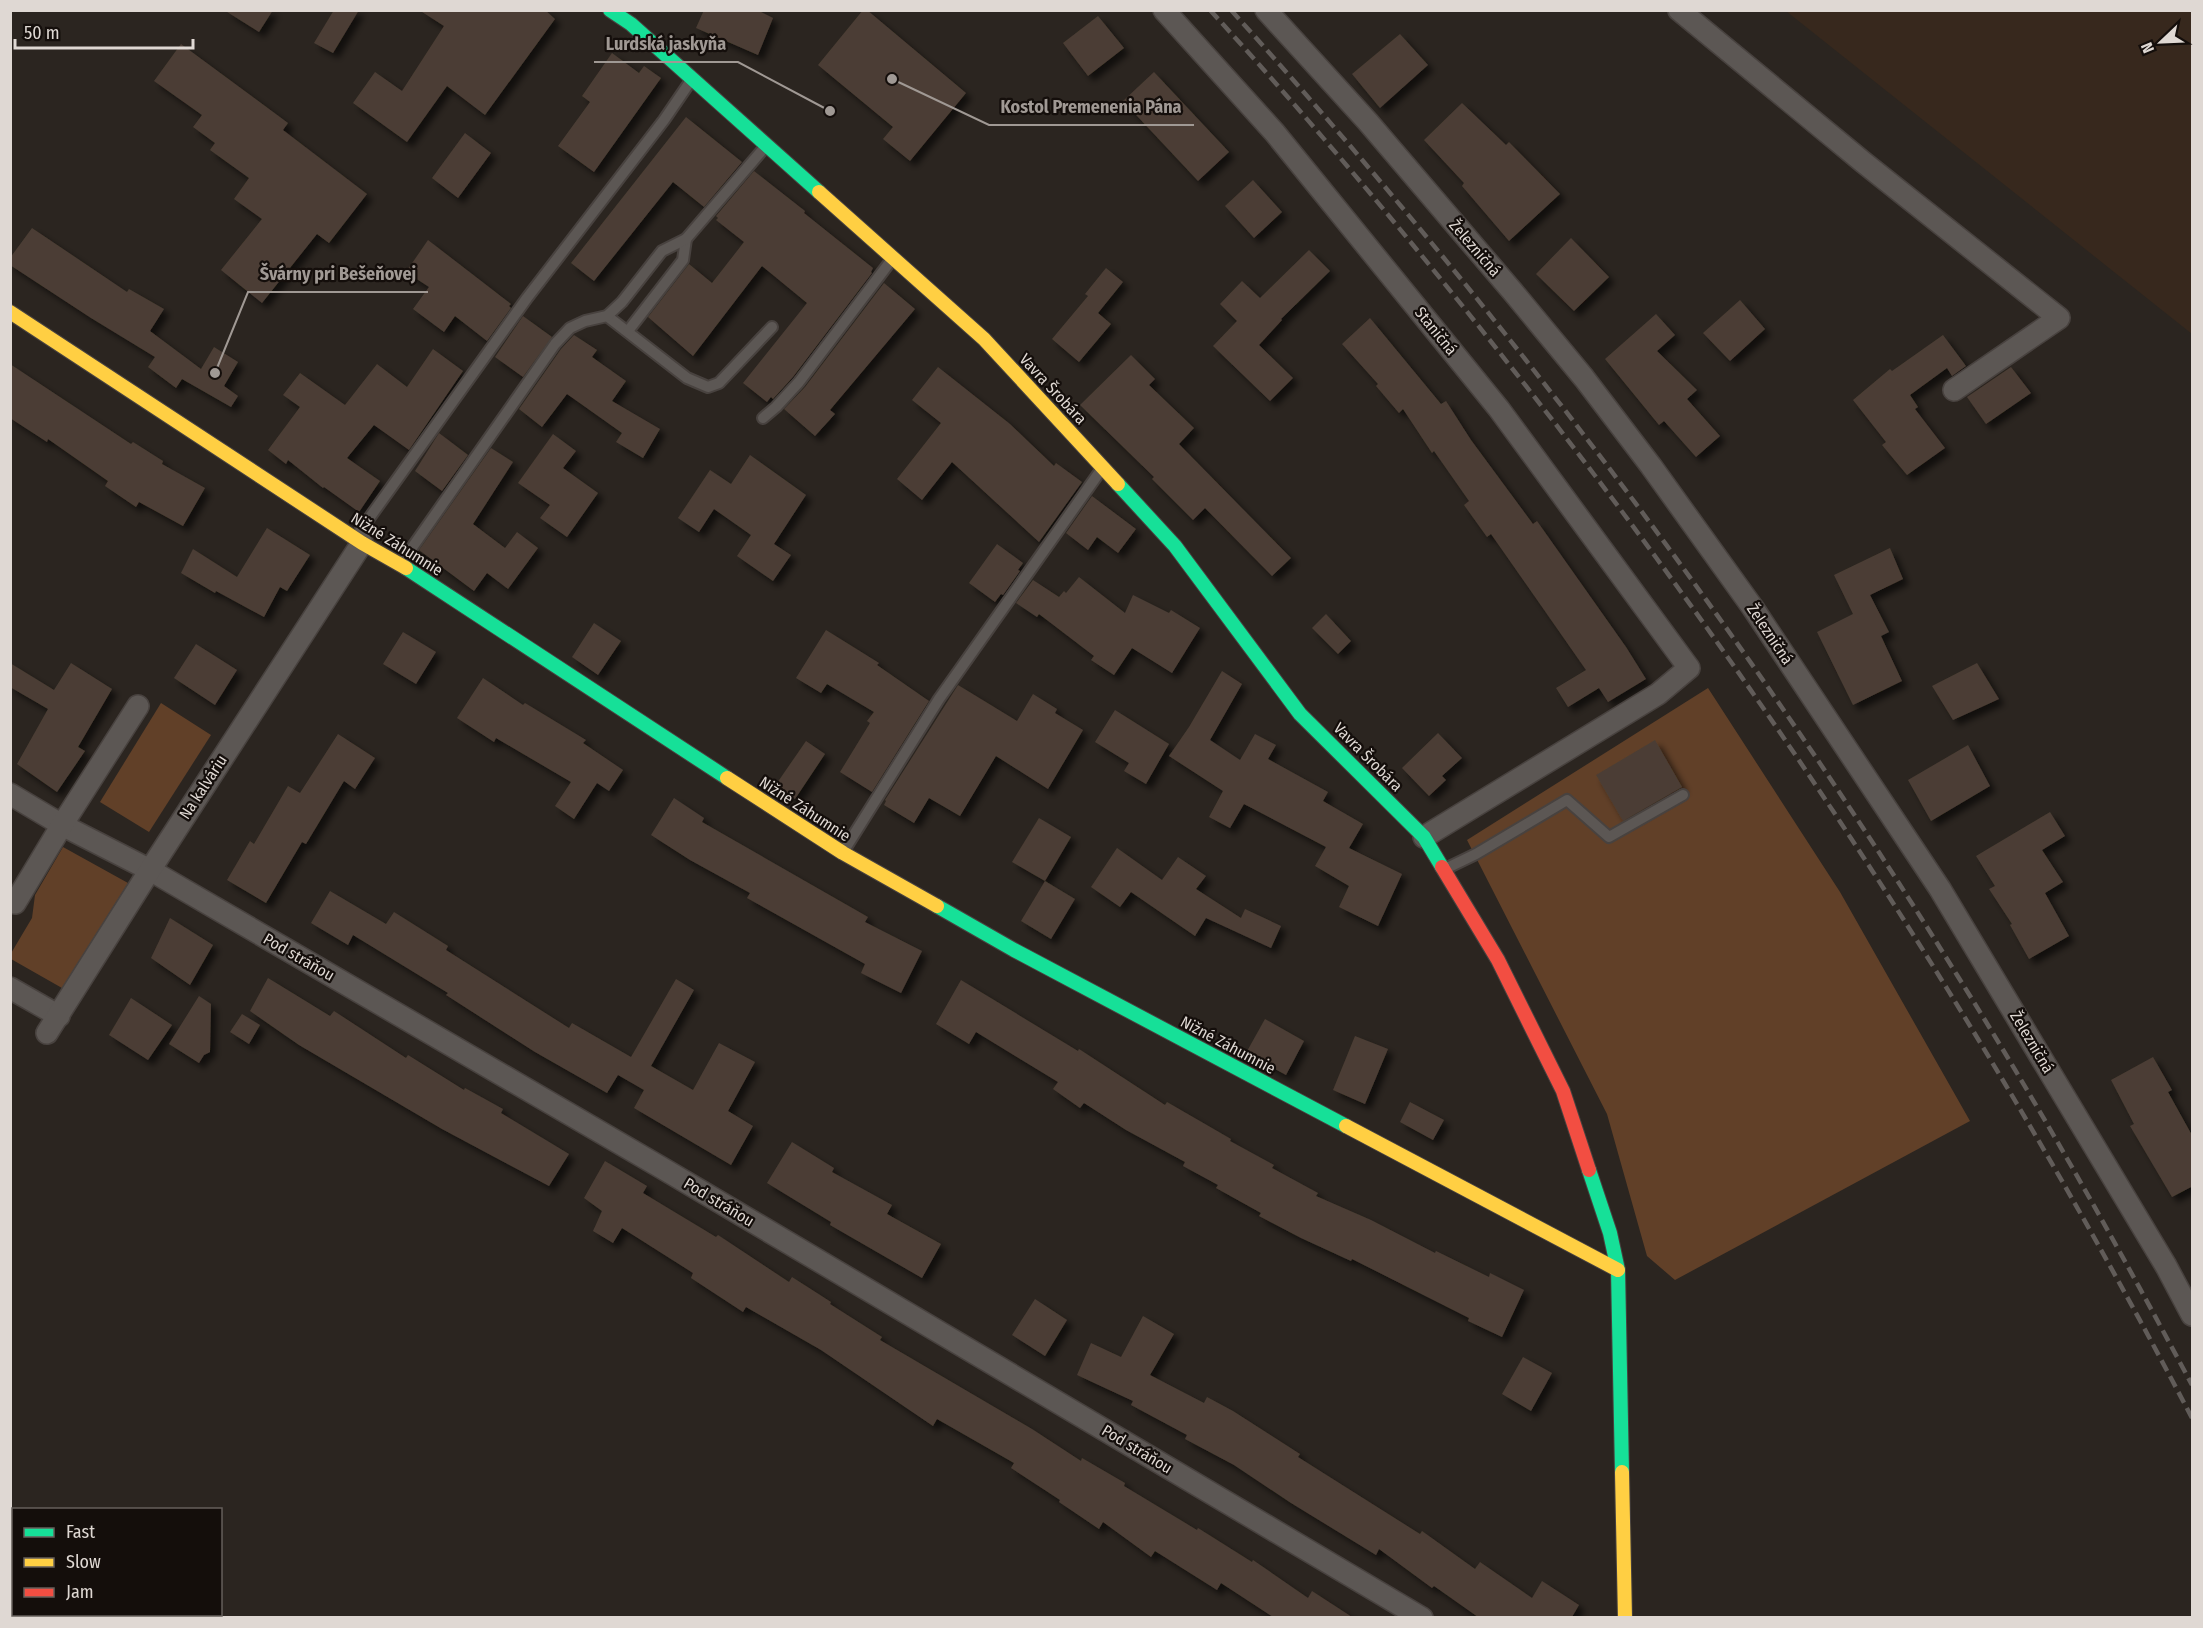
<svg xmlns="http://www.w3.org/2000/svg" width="2203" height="1628" viewBox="0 0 2203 1628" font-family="'Fira Sans Condensed',sans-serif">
	<defs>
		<filter id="shadow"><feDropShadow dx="5.5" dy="5.5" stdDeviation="3" flood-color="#0009"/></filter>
	</defs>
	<rect width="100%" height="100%" fill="#2b2520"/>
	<!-- built -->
	<path fill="#37281d" d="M 1786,11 L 2192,11 L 2192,334 Z"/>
	<!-- green -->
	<g fill="#614028">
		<path d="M 1708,688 L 1840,892 L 1970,1121 L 1675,1280 L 1647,1256 L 1607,1114 L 1467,840 Z"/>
		<path d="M 161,703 L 211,735 L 149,832 L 100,802 Z"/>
		<path d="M 63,847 L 128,883 L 62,988 L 11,959 L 10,955 L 32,918 L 35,895 Z"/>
	</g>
	<!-- building -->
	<g fill="#4b3e34" filter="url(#shadow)">
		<path d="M 224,10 L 273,10 L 259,32 Z"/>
		<path d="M 334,10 L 359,10 L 333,53 L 314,43 Z"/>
		<path d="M 419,10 L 545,10 L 555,19 L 485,115 L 447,86 L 407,142 L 353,103 L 375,72 L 402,91 L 444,26 Z"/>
		<path d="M 704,10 L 757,10 L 773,18 L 758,55 L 696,28 Z"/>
		<path d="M 863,10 L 867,10 L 966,93 L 910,161 L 883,139 L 893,127 L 818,65 Z"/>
		<path d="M 1098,16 L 1124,48 L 1088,76 L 1063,43 Z"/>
		<path d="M 1400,34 L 1428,65 L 1380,108 L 1352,74 Z"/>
		<path d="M 181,44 L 288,123 L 283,130 L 367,194 L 329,243 L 317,234 L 262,303 L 221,270 L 262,219 L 234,199 L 249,178 L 210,150 L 215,143 L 193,127 L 202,115 L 154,81 Z"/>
		<path d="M 612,53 L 639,73 L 644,66 L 661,78 L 594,172 L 558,146 L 590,102 L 582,96 Z"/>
		<path d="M 1154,72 L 1229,152 L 1198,181 L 1123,101 Z"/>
		<path d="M 1462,103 L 1506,145 L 1509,142 L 1560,194 L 1509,241 L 1462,186 L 1464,183 L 1424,140 Z"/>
		<path d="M 686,117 L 742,162 L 704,207 L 673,182 L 594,281 L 571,263 Z"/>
		<path d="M 465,133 L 491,153 L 458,198 L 432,178 Z"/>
		<path d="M 754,171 L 805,211 L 804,213 L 873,268 L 871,272 L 872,273 L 793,377 L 773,399 L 771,397 L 767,402 L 743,383 L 807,303 L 762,266 L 693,356 L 648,317 L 689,264 L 712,283 L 744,242 L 716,220 L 718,218 L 716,216 Z"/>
		<path d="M 1253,180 L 1282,212 L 1254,238 L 1225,206 Z"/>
		<path d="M 32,228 L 127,292 L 129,289 L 164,309 L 150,331 L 201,369 L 214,347 L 238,362 L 224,386 L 238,396 L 231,407 L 182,379 L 176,388 L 148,367 L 155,357 L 91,318 L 10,265 L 10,258 Z"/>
		<path d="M 1571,238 L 1609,277 L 1574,311 L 1536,274 Z"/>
		<path d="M 428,240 L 511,304 L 509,306 L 511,308 L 487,341 L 455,316 L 444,332 L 413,309 L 429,287 L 406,272 Z"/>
		<path d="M 1309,250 L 1330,271 L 1281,319 L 1282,320 L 1259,345 L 1293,378 L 1270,401 L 1213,346 L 1237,321 L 1220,304 L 1242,281 L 1260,298 Z"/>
		<path d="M 1106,268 L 1123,282 L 1098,313 L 1111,324 L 1079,362 L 1052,339 L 1088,296 L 1085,294 Z"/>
		<path d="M 884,283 L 915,309 L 830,410 L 835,414 L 815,436 L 784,409 L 805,387 Z"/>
		<path d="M 1740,300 L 1765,329 L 1730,361 L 1703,333 Z"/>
		<path d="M 1656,314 L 1675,335 L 1657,351 L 1697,390 L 1687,399 L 1720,436 L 1696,457 L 1664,421 L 1659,425 L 1605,359 Z"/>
		<path d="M 523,316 L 552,337 L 523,377 L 495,357 Z"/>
		<path d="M 1370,318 L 1441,404 L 1446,401 L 1471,440 L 1533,524 L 1537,521 L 1626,647 L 1646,679 L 1608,702 L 1599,688 L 1568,707 L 1556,688 L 1586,670 L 1491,534 L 1487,537 L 1464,505 L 1469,501 L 1434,451 L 1432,453 L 1403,409 L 1399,413 L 1376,386 L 1378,384 L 1342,344 Z"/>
		<path d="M 574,335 L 597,350 L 592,357 L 626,381 L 612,401 L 660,429 L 643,458 L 616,442 L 622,433 L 567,394 L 542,427 L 519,409 L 561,349 Z"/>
		<path d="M 1943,335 L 1966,366 L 1952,376 L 1947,368 L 1910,395 L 1918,407 L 1915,409 L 1945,448 L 1907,475 L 1882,445 L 1886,442 L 1853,400 L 1890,369 L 1892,371 Z"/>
		<path d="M 433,349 L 463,371 L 409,450 L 374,425 L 347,458 L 380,481 L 359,512 L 324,487 L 323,488 L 288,460 L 286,464 L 268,450 L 300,407 L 283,395 L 300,373 L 345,405 L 377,364 L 407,387 Z"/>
		<path d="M 1131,355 L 1155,379 L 1149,385 L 1194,428 L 1179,444 L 1291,558 L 1272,576 L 1205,508 L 1193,520 L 1152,479 L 1154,477 L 1080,405 Z"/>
		<path d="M 10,364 L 131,444 L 133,442 L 163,461 L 162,464 L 205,488 L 183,526 L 139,502 L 136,507 L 105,486 L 108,481 L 48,439 L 47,442 L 10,418 Z"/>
		<path d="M 938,367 L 1010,424 L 1054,466 L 1056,463 L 1082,482 L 1039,542 L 952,462 L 922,500 L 897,479 L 941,423 L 912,400 Z"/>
		<path d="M 2011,367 L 2031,393 L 1986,424 L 1967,397 Z"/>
		<path d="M 439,433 L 468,455 L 442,491 L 415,471 Z"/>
		<path d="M 553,434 L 576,451 L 563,468 L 598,493 L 567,537 L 540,518 L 550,505 L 518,483 Z"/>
		<path d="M 491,448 L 513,462 L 473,524 L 505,548 L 517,532 L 538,548 L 508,589 L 487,573 L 474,591 L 419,550 Z"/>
		<path d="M 750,455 L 806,495 L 774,544 L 791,555 L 773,581 L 737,556 L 751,535 L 714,509 L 699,532 L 678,518 L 710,470 L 731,484 Z"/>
		<path d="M 1092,496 L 1136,529 L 1118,553 L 1097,537 L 1088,550 L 1066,533 Z"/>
		<path d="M 267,528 L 310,555 L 287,591 L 280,587 L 264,617 L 216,591 L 215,593 L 181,573 L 193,549 L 237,577 Z"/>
		<path d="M 997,544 L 1023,563 L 1018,570 L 1020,571 L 1003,595 L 1001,594 L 995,602 L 969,583 Z"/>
		<path d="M 1890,548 L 1903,579 L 1870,595 L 1889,632 L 1881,636 L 1902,681 L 1853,705 L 1817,632 L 1853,614 L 1834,575 Z"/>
		<path d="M 1079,577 L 1125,613 L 1133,595 L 1169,613 L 1171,610 L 1200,628 L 1172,673 L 1132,648 L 1114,675 L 1091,660 L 1094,656 L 1039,614 L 1037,617 L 1016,603 L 1033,580 L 1059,597 L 1064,591 L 1066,593 Z"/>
		<path d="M 1326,614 L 1351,641 L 1338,654 L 1312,628 Z"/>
		<path d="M 594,623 L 621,641 L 598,675 L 572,657 Z"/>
		<path d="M 826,630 L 879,663 L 877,665 L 929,701 L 872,792 L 840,772 L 870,723 L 867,721 L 874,712 L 827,684 L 821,693 L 796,678 Z"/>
		<path d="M 403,632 L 436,652 L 416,684 L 383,664 Z"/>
		<path d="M 196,644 L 237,670 L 215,705 L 174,678 Z"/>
		<path d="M 10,663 L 54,690 L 71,663 L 112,689 L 78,747 L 85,751 L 57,792 L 17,764 L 48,709 L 10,687 Z"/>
		<path d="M 1977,663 L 1999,699 L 1953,720 L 1932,686 Z"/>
		<path d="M 1222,671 L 1242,684 L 1210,740 L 1240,760 L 1255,734 L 1276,745 L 1268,759 L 1328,792 L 1323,801 L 1363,824 L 1349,848 L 1402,874 L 1378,926 L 1339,907 L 1349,886 L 1315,866 L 1326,847 L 1244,804 L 1230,828 L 1209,817 L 1223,791 L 1169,756 L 1189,727 Z"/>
		<path d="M 483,678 L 523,705 L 525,703 L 586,740 L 583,743 L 623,770 L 609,791 L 597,783 L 574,819 L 555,806 L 571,782 L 496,738 L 494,742 L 457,718 Z"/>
		<path d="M 958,685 L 1017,721 L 1033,694 L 1057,709 L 1055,713 L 1083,730 L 1048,789 L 996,756 L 960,816 L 929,798 L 914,823 L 884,805 L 886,801 L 885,800 Z"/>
		<path d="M 1115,710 L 1169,744 L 1146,784 L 1124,771 L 1129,763 L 1095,742 Z"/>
		<path d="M 1438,733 L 1462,758 L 1442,776 L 1446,780 L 1429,796 L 1402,768 Z"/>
		<path d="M 338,734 L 375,758 L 355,789 L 344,781 L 306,844 L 302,842 L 266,903 L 227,880 L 250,841 L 254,844 L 288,786 L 300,793 Z"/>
		<path d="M 1655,740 L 1682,787 L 1623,821 L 1596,775 Z"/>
		<path d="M 806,741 L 825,754 L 795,799 L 775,786 Z"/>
		<path d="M 1968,745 L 1990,786 L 1931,821 L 1908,780 Z"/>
		<path d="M 674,798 L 704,818 L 702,822 L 868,917 L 865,922 L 922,951 L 901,993 L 861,973 L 865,964 L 747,898 L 750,893 L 690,860 L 651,835 Z"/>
		<path d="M 2050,812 L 2065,836 L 2042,850 L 2063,882 L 2045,893 L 2069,936 L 2029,959 L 2010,925 L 2012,924 L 1989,889 L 1995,886 L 1976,856 Z"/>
		<path d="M 1039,818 L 1071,837 L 1045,881 L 1012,862 Z"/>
		<path d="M 1117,848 L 1162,880 L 1178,857 L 1206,876 L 1196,889 L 1241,918 L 1245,909 L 1281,926 L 1271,948 L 1206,918 L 1195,936 L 1131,892 L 1120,907 L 1091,887 Z"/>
		<path d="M 1045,881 L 1075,899 L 1051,939 L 1021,921 Z"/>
		<path d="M 330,891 L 386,924 L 394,912 L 448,946 L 446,950 L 569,1028 L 572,1023 L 631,1057 L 676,979 L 694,990 L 651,1066 L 693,1090 L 719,1043 L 755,1062 L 728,1111 L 753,1126 L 731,1165 L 634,1108 L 644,1090 L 618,1075 L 607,1093 L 535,1052 L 446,995 L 448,993 L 353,935 L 348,945 L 311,923 Z"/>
		<path d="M 170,918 L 213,945 L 190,985 L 151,958 Z"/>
		<path d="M 268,978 L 330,1016 L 334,1011 L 406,1058 L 408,1055 L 464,1090 L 465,1088 L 503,1109 L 501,1113 L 569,1154 L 549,1186 L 442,1129 L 299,1045 L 250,1011 Z"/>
		<path d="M 961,980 L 1078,1051 L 1079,1049 L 1165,1105 L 1167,1102 L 1231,1139 L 1230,1141 L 1274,1165 L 1272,1168 L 1318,1193 L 1316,1196 L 1371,1220 L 1435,1253 L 1436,1251 L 1489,1277 L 1490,1273 L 1524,1290 L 1502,1337 L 1468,1321 L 1469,1318 L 1352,1259 L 1351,1261 L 1301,1238 L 1259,1216 L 1261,1213 L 1216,1188 L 1218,1185 L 1183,1166 L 1185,1162 L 1126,1130 L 1084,1103 L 1080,1108 L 1053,1089 L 1058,1082 L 976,1032 L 969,1044 L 936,1024 Z"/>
		<path d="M 199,996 L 211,1004 L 210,1052 L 204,1055 L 199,1063 L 169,1044 Z"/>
		<path d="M 131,998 L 172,1025 L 148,1060 L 109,1035 Z"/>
		<path d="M 242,1014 L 260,1025 L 249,1044 L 230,1032 Z"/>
		<path d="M 1265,1019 L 1304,1041 L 1286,1075 L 1246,1053 Z"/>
		<path d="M 1355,1036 L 1388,1049 L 1365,1104 L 1333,1090 Z"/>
		<path d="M 2153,1057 L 2172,1090 L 2168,1092 L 2193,1137 L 2193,1186 L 2172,1197 L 2130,1126 L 2134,1124 L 2111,1080 Z"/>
		<path d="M 1410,1102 L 1444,1120 L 1433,1140 L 1400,1122 Z"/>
		<path d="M 792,1142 L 834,1168 L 832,1172 L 892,1205 L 887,1214 L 941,1244 L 922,1278 L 830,1225 L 831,1222 L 767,1183 Z"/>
		<path d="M 605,1161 L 647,1186 L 643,1193 L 716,1237 L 718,1235 L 789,1282 L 792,1277 L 831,1302 L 830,1304 L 882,1337 L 880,1340 L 1032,1429 L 1081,1461 L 1082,1458 L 1125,1483 L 1124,1486 L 1197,1530 L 1198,1528 L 1252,1562 L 1253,1560 L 1308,1598 L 1312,1591 L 1352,1617 L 1273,1617 L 1221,1583 L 1217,1590 L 1155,1551 L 1151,1557 L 1103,1522 L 1099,1529 L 1059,1502 L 1060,1500 L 1011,1468 L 1014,1463 L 937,1419 L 933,1426 L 821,1350 L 746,1307 L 743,1312 L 691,1278 L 693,1273 L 622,1228 L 613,1243 L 593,1231 L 602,1211 L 584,1198 Z"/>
		<path d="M 1035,1299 L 1067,1320 L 1045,1356 L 1012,1335 Z"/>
		<path d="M 1143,1316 L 1174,1334 L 1150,1375 L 1204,1403 L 1207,1397 L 1233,1411 L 1300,1454 L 1298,1457 L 1420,1534 L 1422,1531 L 1475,1569 L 1480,1562 L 1532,1598 L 1542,1581 L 1579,1605 L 1572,1617 L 1478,1617 L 1434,1586 L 1432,1588 L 1379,1549 L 1376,1555 L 1291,1503 L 1234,1465 L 1185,1439 L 1187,1435 L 1131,1405 L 1133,1401 L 1077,1375 L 1091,1343 L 1121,1357 Z"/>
		<path d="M 1523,1357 L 1552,1373 L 1531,1411 L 1502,1394 Z"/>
	</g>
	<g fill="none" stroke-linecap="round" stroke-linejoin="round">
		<defs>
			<g id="lane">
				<path d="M 607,316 L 687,378 L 708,387 L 719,383 L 772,327"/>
				<path d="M 628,331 L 683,260 L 686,239"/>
				<path d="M 763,418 L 776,407 L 799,382 L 893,258"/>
				<path d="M 355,538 L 527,298 L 664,120 L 692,79"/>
				<path d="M 402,562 L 555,344 L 570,328 L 585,321 L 607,316 L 622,302 L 662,251 L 686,239 L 765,147"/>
				<path d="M 843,852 L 939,699 L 1101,470"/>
				<path d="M 1445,869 L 1476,854 L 1567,800 L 1609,837 L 1683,795"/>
			</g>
			<g id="street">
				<path d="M 1164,10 L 1275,133 L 1499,409 L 1689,668 L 1658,694 L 1424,837"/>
				<path d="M 1266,10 L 1368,122 L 1513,292 L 1584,378 L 1651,466 L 1753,608 L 1940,889 L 2166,1266 L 2192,1315"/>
				<path d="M 1679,10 L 1863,162 L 2059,318 L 1954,390"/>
				<path d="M 10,794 L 62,825 L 150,870 L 662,1168 L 1422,1618"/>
				<path d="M 15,903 L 62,825 L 138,706"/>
				<path d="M 10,988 L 59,1016"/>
				<path d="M 47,1033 L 150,870 L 362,543"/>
			</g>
			<g id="fast">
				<path d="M 610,10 L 631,24 L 819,192"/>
				<path d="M 1118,484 L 1175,546 L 1300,714 L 1424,837 L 1442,867"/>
				<path d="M 406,568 L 727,778"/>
				<path d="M 937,906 L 1014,950 L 1346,1126"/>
				<path d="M 1589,1170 L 1610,1233 L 1618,1270 L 1622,1472"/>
			</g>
			<g id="slow">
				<path d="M 819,192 L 984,339 L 1118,484"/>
				<path d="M 10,312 L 362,543 L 406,568"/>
				<path d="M 727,778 L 843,853 L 937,906"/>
				<path d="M 1346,1126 L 1618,1270"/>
				<path d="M 1622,1472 L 1625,1618"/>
			</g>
			<path id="jam" d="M 1442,867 L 1498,960 L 1563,1091 L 1589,1170"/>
		</defs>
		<!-- lane casing -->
		<use href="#lane" stroke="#48423f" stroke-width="14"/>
		<!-- street casing -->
		<use href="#street" stroke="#48423f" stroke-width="24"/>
		<!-- fast casing -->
		<use href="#fast" stroke="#48423f" stroke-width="16"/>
		<!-- slow casing -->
		<use href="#slow" stroke="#48423f" stroke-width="16"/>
		<!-- jam casing -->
		<use href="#jam" stroke="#48423f" stroke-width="16"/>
		<!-- lane -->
		<use href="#lane" stroke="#5c5754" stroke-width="10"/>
		<!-- street -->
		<use href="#street" stroke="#5c5754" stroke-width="21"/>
		<!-- fast -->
		<use href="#fast" stroke="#16e098" stroke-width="14"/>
		<!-- slow -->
		<use href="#slow" stroke="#ffcf43" stroke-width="14"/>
		<!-- jam -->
		<use href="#jam" stroke="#f24e42" stroke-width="14"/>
		<!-- rail -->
		<g stroke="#615c59" stroke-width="4.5" stroke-dasharray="12 6" stroke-linecap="butt">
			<path d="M 1210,10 C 1315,125 1415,245 1511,367 C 1770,695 1998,1047 2192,1418"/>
			<path d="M 1231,10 C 1501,310 1744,632 1957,975 C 2041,1109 2118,1246 2192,1385"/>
		</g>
	</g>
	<g text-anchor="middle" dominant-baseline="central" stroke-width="4.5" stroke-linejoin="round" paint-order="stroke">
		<!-- street labels -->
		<g font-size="16" fill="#dfd8d3" stroke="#140e0b">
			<text transform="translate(1475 248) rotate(49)">Železničná</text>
			<text transform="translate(1436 331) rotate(51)">Staničná</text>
			<text transform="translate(1053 389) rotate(47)">Vavra Šrobára</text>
			<text transform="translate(397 544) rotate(32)">Nižné Záhumnie</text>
			<text transform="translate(1770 634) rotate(56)">Železničná</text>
			<text transform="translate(1368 757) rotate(45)">Vavra Šrobára</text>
			<text transform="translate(203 787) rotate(-57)">Na kalváriu</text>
			<text transform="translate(805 809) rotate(33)">Nižné Záhumnie</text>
			<text transform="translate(299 957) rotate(30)">Pod stráňou</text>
			<text transform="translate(2032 1042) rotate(59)">Železničná</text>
			<text transform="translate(1228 1045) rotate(28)">Nižné Záhumnie</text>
			<text transform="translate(719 1202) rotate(31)">Pod stráňou</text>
			<text transform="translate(1137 1449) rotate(31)">Pod stráňou</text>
		</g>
	</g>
	<!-- callouts -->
	<path fill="none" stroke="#a09994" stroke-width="2" d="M830 111L738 62H594M892 79L989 125H1194M215 373L248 292H428"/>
	<g fill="#a09994" stroke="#140e0b" stroke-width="2">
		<circle cx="830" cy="111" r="6"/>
		<circle cx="892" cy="79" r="6"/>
		<circle cx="215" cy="373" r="6"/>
	</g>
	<g font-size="18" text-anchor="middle" font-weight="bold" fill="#a09994" stroke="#140e0b" stroke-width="4.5" stroke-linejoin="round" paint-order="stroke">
		<text x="666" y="50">Lurdská jaskyňa</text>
		<text x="1091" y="113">Kostol Premenenia Pána</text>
		<text x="338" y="280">Švárny pri Bešeňovej</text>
	</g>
	<!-- border -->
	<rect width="2203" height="1628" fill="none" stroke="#dfd8d3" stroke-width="24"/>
	<!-- legend -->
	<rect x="12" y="1508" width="210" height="108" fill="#140e0b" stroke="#655f5b" stroke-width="1.5"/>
	<rect x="24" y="1528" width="30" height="9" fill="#16e098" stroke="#655f5b" stroke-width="1.5"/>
	<text x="66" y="1538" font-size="18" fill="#dfd8d3">Fast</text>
	<rect x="24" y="1558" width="30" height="9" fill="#ffcf43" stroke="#655f5b" stroke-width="1.5"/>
	<text x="66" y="1568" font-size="18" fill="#dfd8d3">Slow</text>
	<rect x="24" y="1588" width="30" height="9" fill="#f24e42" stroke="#655f5b" stroke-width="1.5"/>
	<text x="66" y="1598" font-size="18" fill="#dfd8d3">Jam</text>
	<!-- north arrow -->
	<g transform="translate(2161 42) rotate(247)" stroke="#140e0b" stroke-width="4.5" paint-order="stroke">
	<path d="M0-4.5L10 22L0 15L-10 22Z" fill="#dfd8d3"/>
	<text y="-9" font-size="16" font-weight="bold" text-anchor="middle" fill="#dfd8d3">N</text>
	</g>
	<!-- scale -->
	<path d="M15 39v9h178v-9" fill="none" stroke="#dfd8d3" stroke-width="3"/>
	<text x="24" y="39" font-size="18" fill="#dfd8d3" stroke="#140e0b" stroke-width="4.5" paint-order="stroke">50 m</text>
</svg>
